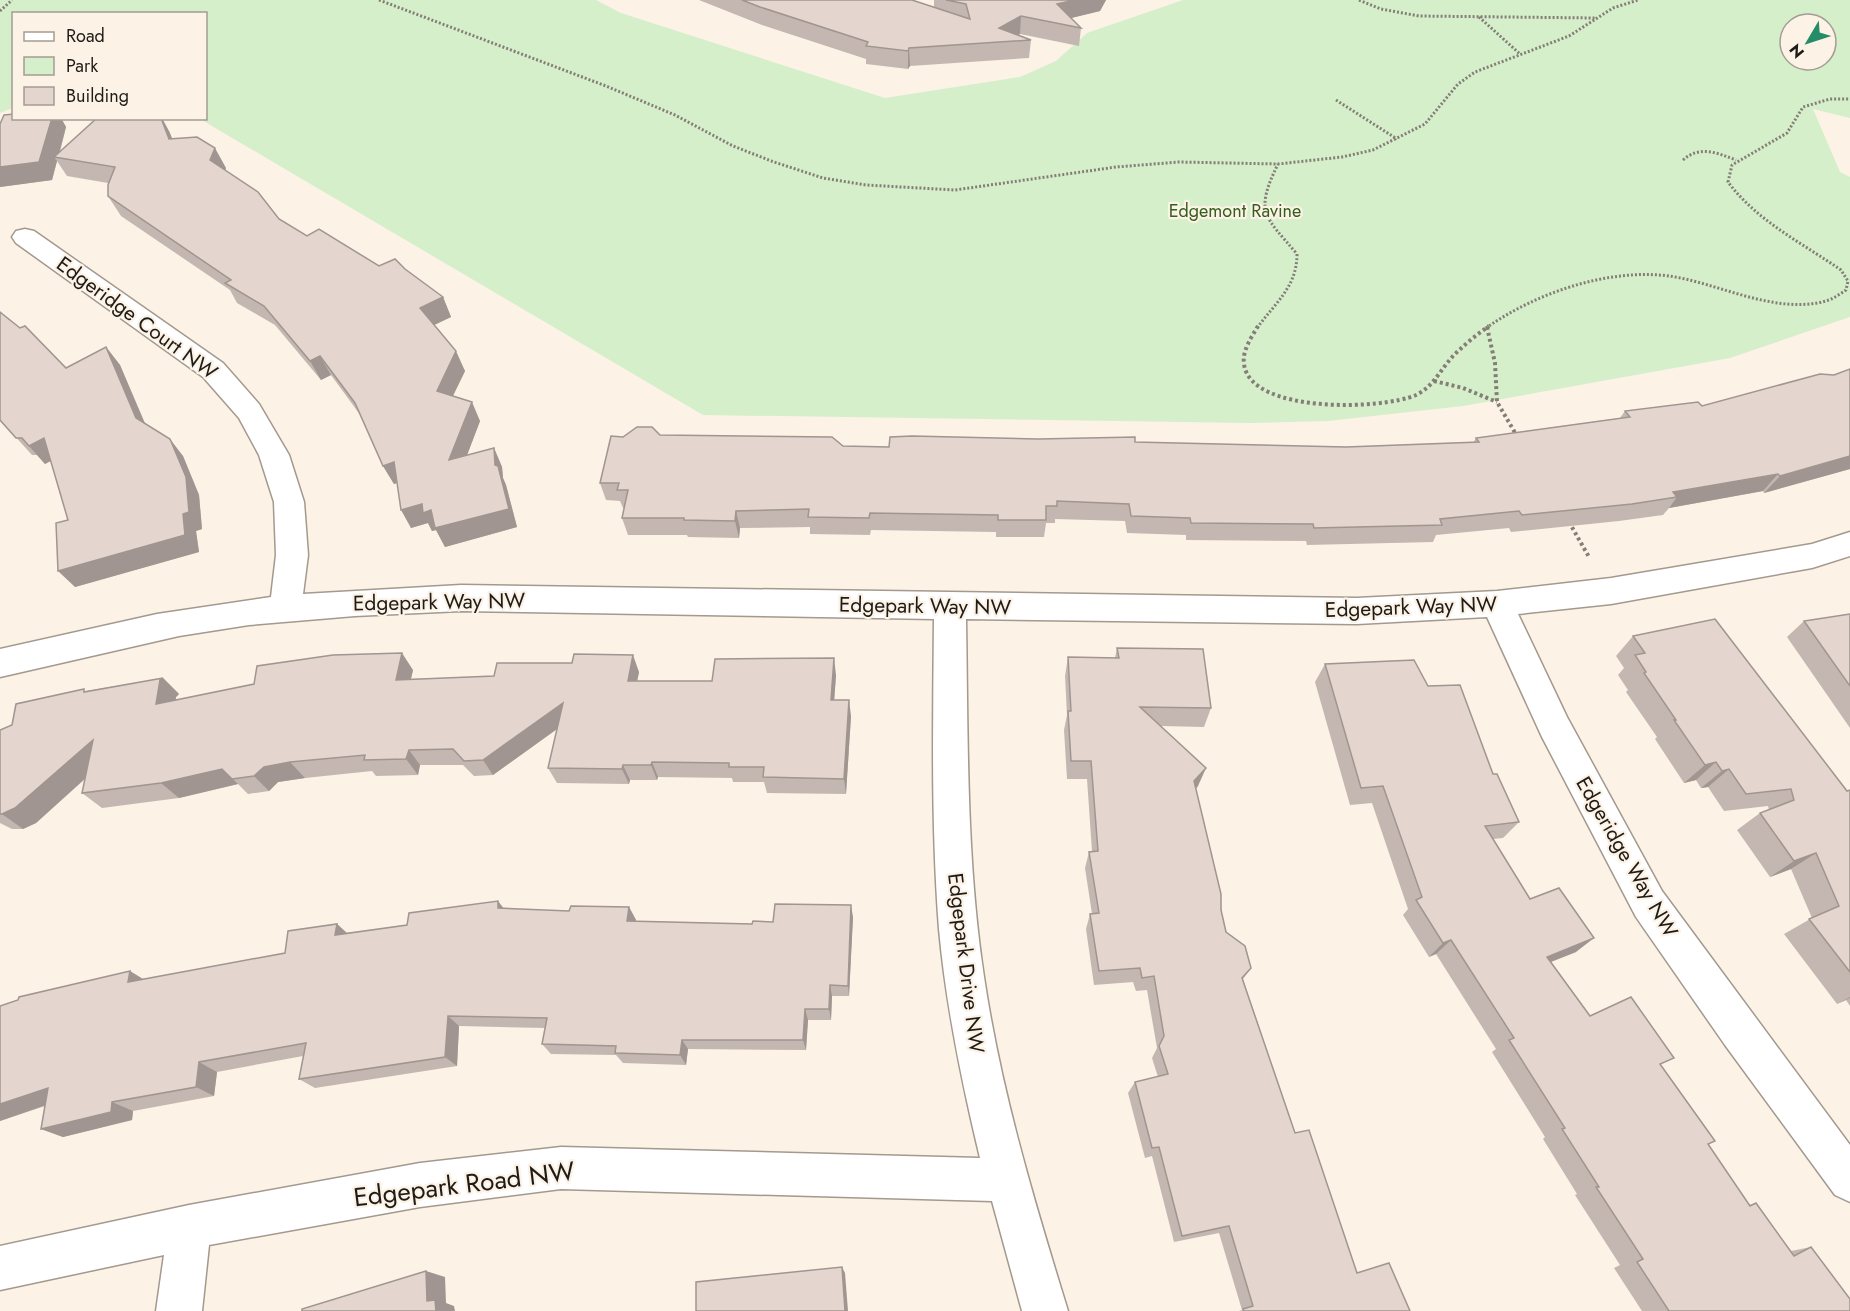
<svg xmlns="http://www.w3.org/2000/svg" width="1850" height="1311" font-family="Jost,sans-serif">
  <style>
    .green { fill: #d5efcb; fill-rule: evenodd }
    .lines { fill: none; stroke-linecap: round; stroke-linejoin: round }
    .street-casing { stroke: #a3998e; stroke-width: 3 }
    .path-far1 { stroke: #857e76; stroke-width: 3; stroke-dasharray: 2 2; stroke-linecap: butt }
    .path { stroke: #857e76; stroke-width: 4; stroke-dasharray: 3 3; stroke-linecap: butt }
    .street { fill: #fff; fill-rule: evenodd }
    .wall { fill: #c4b7b1 }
    .shaded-wall { fill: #a09590 }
    .building { fill: #e4d5ce; stroke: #a09590; stroke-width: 1.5 }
    .labels { text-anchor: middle; stroke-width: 4.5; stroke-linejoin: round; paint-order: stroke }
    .far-park-label { font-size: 18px; fill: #33601e; stroke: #fcf2e6 }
    .street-label { font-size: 21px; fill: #1f1b17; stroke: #fcf2e6 }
    .near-street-label { font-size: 26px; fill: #1f1b17; stroke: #fcf2e6 }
  </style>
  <rect width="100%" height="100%" fill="#fcf2e6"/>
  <path class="green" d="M0 0H596L621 13 885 98 1020 77 1056 61 1087 33 1183 0H1850V118L1813 109 1840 172 1850 177V317L1730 358 1463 406 1328 421 1250 423 703 415 200 119 206 118V14H14L13 108 0 113ZM1790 24H1826V60H1790Z"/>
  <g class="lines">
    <g class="street-casing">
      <path id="street" d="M25 229 34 231 223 363 259 404 289 455 304 502 308 555 303 594 461 585 1357 598 1497 591 1611 578 1812 544 1850 532V556L1812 568 1611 604 1518 614 1567 717 1662 891 1850 1145V1202L1835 1195 1725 1045 1636 917 1542 737 1487 617 1357 624 966 619C968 739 966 859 984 977 1001 1091 1034 1201 1068 1311H1022L992 1201 561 1189 420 1207 209 1245 202 1311H156L164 1255 0 1290V1246L189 1205 420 1163 561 1147 980 1158C962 1083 946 1006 939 929 931 826 933 722 934 619L461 611 355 616 249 625 179 636 0 677V649L157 614 271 597 276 555 274 502 259 455 239 418 203 377 16 243 12 237 16 231Z"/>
    </g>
    <g class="path-far1">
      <path d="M379 0 606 86 675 115 733 146 774 162 823 178 866 185 955 190 1116 167 1179 162 1278 164 1342 157 1373 150 1425 124 1458 84 1475 72 1569 36 1613 8 1638 0"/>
      <path d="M1359 0 1381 9 1419 16 1595 18"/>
      <path d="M0 11 12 0"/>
      <path d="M1479 17 1520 54"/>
      <path d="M1336 100 1397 139"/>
      <path d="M1683 160C1700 145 1717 153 1736 160"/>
      <path d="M1257 328C1275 303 1297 287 1297 254 1265 216 1254 213 1278 164"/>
      <path d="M1486 328C1536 293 1608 268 1669 276 1719 283 1774 315 1826 301 1833 299 1840 294 1846 290L1848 281 1841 270C1802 243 1757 221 1728 182L1732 165 1787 133 1803 107 1830 99H1850"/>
    </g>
    <g class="path">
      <path d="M1258 326C1251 338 1242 351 1244 364 1250 414 1382 410 1416 395 1433 387 1441 369 1453 356 1464 345 1476 335 1489 326"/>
      <path d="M1487 327 1495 363 1497 402 1517 436"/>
      <path d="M1434 381 1463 388 1497 402"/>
      <path d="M1569 522 1589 557"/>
    </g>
    <use href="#street" class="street"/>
  </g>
  <g class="wall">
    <path d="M699 0H912L934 7V0H1106L1100 11 1071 18 1081 28 1079 46 1020 34 1017 35 1031 40 1029 58 910 66 908 69 866 64V59L762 25Z"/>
    <path d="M14 118H61L66 127 60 152 169 131 172 139 226 168 225 170 279 219 307 236 379 266 405 269 443 297 451 317 434 325 465 371 453 396 480 421 467 455 494 448 502 467 503 478 506 485 517 527 445 547 436 530 432 531 428 523 411 528 397 483 394 484 383 466 361 416 331 375 321 380 275 325 237 303 230 290 121 216 108 196V183L67 176 57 161 52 180 0 187V124Z"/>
    <path d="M106 347 120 365 144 423 183 456 199 495 202 529 196 531 199 552 75 587 68 520 51 461 45 464 37 455H32L3 423 66 368Z"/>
    <path d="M1850 369V469L1764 493 1763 491 1669 508 1663 515 1619 521 1511 532 1509 528 1436 535 1433 542 1307 545 1306 541 1186 540V535L1127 533 1125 521 1055 519V523H1046L1044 537H996V532L871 530 870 535 810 534V527L740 528 739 538 688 537 687 535H628L622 518 624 508H623L620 501 606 500 600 483 623 437 660 435 843 446 889 447 1135 442 1346 447 1473 443 1476 438 1620 418 1625 411 1702 406 1834 375Z"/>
    <path d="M1850 614V728L1787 637 1804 621Z"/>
    <path d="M1633 636 1847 791 1850 790V1006L1846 1000 1837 1004 1784 934 1812 918 1791 869 1770 877 1737 830 1760 813 1769 810 1768 806 1724 811 1708 787 1701 788 1696 780 1684 783 1655 739 1657 737 1626 692 1628 690 1618 675 1624 668 1616 656Z"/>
    <path d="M1117 648 1211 708 1204 727 1161 726 1198 786 1196 789 1226 932 1251 968 1243 979 1295 1133 1357 1273 1410 1311H1239L1242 1310 1219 1233 1174 1242 1152 1156 1145 1158 1128 1093 1135 1082 1158 1077 1152 1058 1157 1048 1147 990 1136 991 1133 982 1094 985 1086 929 1090 914H1092L1085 868 1089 852 1092 851 1087 779H1067L1064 730 1067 715 1065 676 1068 657 1115 658Z"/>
    <path d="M1325 664 1428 686 1493 774 1519 822 1503 838 1493 839 1530 899 1576 952 1551 962 1590 1016 1661 1065 1708 1144 1749 1205 1756 1203 1791 1251 1811 1247 1850 1311H1642L1614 1268 1620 1265 1575 1195 1577 1194 1543 1139 1545 1137 1492 1052 1496 1049 1436 954 1429 957 1403 915 1408 909 1372 803 1350 805 1315 682Z"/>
    <path d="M413 670 411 679 639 672 637 681H712L836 675 834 700 851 716 846 794 767 793 764 782H733L732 778 658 777 657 780H630L629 784 557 783 548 768 557 729 493 775 474 776 463 765H420L418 775 376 776 372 771 305 778 278 782 269 791 248 794 238 784 179 798 102 808 82 793 85 779 36 823 23 829H12L0 823V730L86 691 163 678 179 694 176 697V700Z"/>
    <path d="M629 907 636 920V921L752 924 773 922 853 917 849 996H832L831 1020H808L806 1050 688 1049 686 1065 623 1063 616 1055 551 1054 542 1044 545 1028 459 1026 457 1066 315 1088 299 1079 303 1056 217 1072 214 1096 133 1111 132 1120 63 1137 41 1129 45 1106 0 1121V1006L285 953 337 924 347 933 407 925 504 909 569 911Z"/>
  </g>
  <g class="shaded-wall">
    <path d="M1075 0H1106L1100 11 1055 22 1057 4Z"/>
    <path d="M1021 16 1020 34 1006 42 999 28Z"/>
    <path d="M909 48 910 66 908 69V51Z"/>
    <path d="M52 118H61L66 127 58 157H54L57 161 52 180 0 187V167Z"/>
    <path d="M161 118H162L169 131 181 159 169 139Z"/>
    <path d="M215 148 226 168 221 180 210 160Z"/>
    <path d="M443 297 451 317 428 328 420 308Z"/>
    <path d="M106 347 120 365 150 435 136 418Z"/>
    <path d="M456 351 465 371 446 410 437 391Z"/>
    <path d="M320 356 331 375 321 380 310 361Z"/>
    <path d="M472 402 480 421 458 479 449 460Z"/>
    <path d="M44 438 59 456 45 464 29 446Z"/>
    <path d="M170 439 183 456 199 495 202 529 196 531 199 552 75 587 58 571Z"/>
    <path d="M494 448 502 467 503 478 506 485 517 527 445 547 436 530 432 531 428 523 411 528 401 510 422 504 495 465Z"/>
    <path d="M1850 456V469L1764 493 1780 476Z"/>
    <path d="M394 462 404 480 394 484 383 466Z"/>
    <path d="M1778 474 1763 491 1669 508 1677 497 1673 492Z"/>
    <path d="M736 511 740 528 739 538 735 521Z"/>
    <path d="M402 653 413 670 407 696 396 680Z"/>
    <path d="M633 655 639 672 634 697 628 681Z"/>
    <path d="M834 658 836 675 833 717 831 700Z"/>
    <path d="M163 678 179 694 176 697 172 720 156 704 160 680Z"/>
    <path d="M849 700 851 716 846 794 844 779Z"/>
    <path d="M563 703 571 719 493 775 483 760Z"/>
    <path d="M93 740 111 755 36 823 23 829 2 814Z"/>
    <path d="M409 750 420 765 418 775 406 759Z"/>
    <path d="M290 762 305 778 278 782 269 791 254 776 264 767Z"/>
    <path d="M652 762 658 777 657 780 651 765Z"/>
    <path d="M1716 762 1696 780 1684 783 1705 765Z"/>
    <path d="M623 765 630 780 629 784 622 769Z"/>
    <path d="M1206 768 1198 786 1187 798 1194 781Z"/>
    <path d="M222 769 238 784 179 798 161 783Z"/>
    <path d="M1729 769 1708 787 1701 788 1722 771Z"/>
    <path d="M1816 853 1791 869 1770 877 1794 861Z"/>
    <path d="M498 901 508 914 498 908Z"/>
    <path d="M851 905 853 917 849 996 848 986Z"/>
    <path d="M629 907 636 920 634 933 627 921Z"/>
    <path d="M337 924 350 936 335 935Z"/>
    <path d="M1594 938 1576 952 1530 970 1547 957Z"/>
    <path d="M1451 940 1436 954 1429 957 1443 943Z"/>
    <path d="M130 971 148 982H128Z"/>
    <path d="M830 985 832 996 831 1020 829 1009Z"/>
    <path d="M1850 997V998L1837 1004Z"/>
    <path d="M805 1009 808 1020 806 1050 803 1040Z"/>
    <path d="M448 1016 459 1026 457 1066 445 1057Z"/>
    <path d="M682 1040 688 1049 686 1065 680 1055Z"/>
    <path d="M199 1062 217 1072 214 1096 196 1087Z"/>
    <path d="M48 1088 69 1097 0 1121V1104Z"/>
    <path d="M112 1102 133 1111 132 1120 63 1137 41 1129Z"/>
    <path d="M842 1267 845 1273 848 1311H845Z"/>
    <path d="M426 1271 445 1277 446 1303 454 1306 455 1311H436L427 1301Z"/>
  </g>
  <g class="building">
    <path d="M742 0H912L970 19 966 4 946 0H1075L1057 4 1081 28 1021 16 999 28 1031 40 909 48 908 51 866 46 868 42 760 7Z"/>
    <path d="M14 114V118H52L39 162 0 167V124L4 115Z"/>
    <path d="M97 118H161L169 139 197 137 215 148 210 160 258 192 279 219 307 236 319 229 379 266 395 259 405 269 443 297 420 308 456 351 437 391 472 402 449 460 494 448 495 465 498 466 509 509 435 528 431 510 423 513 422 504 401 510 394 462 383 466 355 403 320 356 310 361 264 306 225 283 231 280 108 196V185L115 167 54 157Z"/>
    <path d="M0 312 20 328 25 326 66 368 106 347 136 418 170 439 186 477 189 512 183 514 185 535 58 571 56 523 68 520 44 438 29 446 22 438H16L0 420Z"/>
    <path d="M1850 369V456L1780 476 1778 474 1673 492 1677 497 1632 504 1522 515 1519 511 1440 519 1442 525 1314 528 1313 524 1191 523 1190 518 1131 516 1129 504 1057 501V506H1046V520H998V515L870 513 869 518 808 517 809 509 736 511 735 521 684 520V518H622L628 490H617L619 483H600L611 436 623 437 637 427H652L660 435 832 437 843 446 889 447 890 437 912 436 1038 439 1135 437V442L1346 447 1479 442 1476 438 1630 417 1625 411 1698 402 1702 406 1820 374 1834 375Z"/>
    <path d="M1850 614V686L1804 621Z"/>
    <path d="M1715 619 1847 791 1850 790V972L1809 919 1839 906 1816 853 1794 861 1760 813 1794 800 1791 789 1746 794 1729 769 1722 771 1716 762 1705 765 1674 720H1676L1644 673 1646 672 1635 655 1645 653 1633 636Z"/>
    <path d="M1117 648 1203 649 1211 708 1140 707 1206 768 1194 781 1221 894V910L1226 932 1245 946 1251 968 1242 978 1295 1133 1309 1130 1357 1273 1389 1263 1410 1311H1244L1243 1309 1253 1306 1229 1226 1182 1236 1159 1147 1152 1148 1135 1082 1168 1074 1159 1046 1164 1036 1154 976 1142 978 1140 968 1099 971 1090 914 1099 913 1089 852 1098 851 1091 761H1071L1068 711H1071L1068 657 1119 658Z"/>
    <path d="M402 653 396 680 494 676 497 663H572L574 654 633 655 628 681H712L715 659 834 658 831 700H849L844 779 763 777 764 767H729V763L652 762 651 765H623L622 769 548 768 563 703 483 760 464 761 453 749 409 750 406 759 364 760 365 755 290 762 264 767 254 776 232 779 222 769 161 783 82 793 93 740 15 808 2 814H0V730L12 725 16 704 84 689V692L163 678 160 680 156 704 254 684 257 666 333 655Z"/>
    <path d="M1414 660 1428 686 1460 685 1493 774H1497L1519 822 1485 826 1530 899 1559 888 1594 938 1547 957 1590 1016 1631 997 1674 1058 1660 1064 1715 1141 1708 1144 1750 1206 1756 1203 1794 1256 1811 1247 1850 1299V1311H1669L1637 1262 1643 1259 1596 1187H1599L1562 1129 1565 1128 1509 1040 1514 1038 1451 940 1443 943 1416 900 1422 897 1383 786 1361 788 1325 664Z"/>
    <path d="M498 901V908L569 911 571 906 629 907 627 921 752 924 753 921 773 922 775 904 851 905 848 986 830 985 829 1009H805L803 1040H682L680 1055 615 1053 616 1046 542 1044 547 1018 448 1016 445 1057 299 1079 306 1043 199 1062 196 1087 112 1102 111 1112 41 1129 48 1088 0 1104V1006L18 1000 19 997 130 971 128 982 285 953 288 931 337 924 335 935 407 925 409 913Z"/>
    <path d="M842 1267 845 1311H696V1282Z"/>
    <path d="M426 1271 427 1301 435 1300 436 1311H302V1309Z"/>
  </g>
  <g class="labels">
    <g class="far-park-label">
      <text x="1235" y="217">Edgemont Ravine</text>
    </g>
    <g class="street-label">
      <text transform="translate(137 318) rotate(36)" y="7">Edgeridge Court NW</text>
      <text transform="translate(439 602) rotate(-1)" y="7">Edgepark Way NW</text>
      <text transform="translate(925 606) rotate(1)" y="7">Edgepark Way NW</text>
      <text transform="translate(1411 607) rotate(-2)" y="7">Edgepark Way NW</text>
      <text transform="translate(1627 857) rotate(60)" y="7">Edgeridge Way NW</text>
      <text transform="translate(966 963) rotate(83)" y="7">Edgepark Drive NW</text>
    </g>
    <g class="near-street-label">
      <text transform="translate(464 1184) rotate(-7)" y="9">Edgepark Road NW</text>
    </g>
  </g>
  <rect x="12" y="12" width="195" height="108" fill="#fcf2e6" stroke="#a49c93" stroke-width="1.5"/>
  <rect x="24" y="32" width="30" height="9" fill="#ffffff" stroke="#a49c93" stroke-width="1.5"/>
  <text x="66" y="42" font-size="18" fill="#1f1b17">Road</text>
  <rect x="24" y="57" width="30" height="18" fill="#d5efcb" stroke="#a49c93" stroke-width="1.5"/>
  <text x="66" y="72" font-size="18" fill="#1f1b17">Park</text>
  <rect x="24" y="87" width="30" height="18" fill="#e4d5ce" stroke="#a49c93" stroke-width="1.5"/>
  <text x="66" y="102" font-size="18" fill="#1f1b17">Building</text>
  <g transform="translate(1808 42) rotate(231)"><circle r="28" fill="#fcf2e6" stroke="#a49c93" stroke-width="1.5"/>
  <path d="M0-4.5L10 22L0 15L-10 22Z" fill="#258c68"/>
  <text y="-9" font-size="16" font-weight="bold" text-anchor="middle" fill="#1f1b17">N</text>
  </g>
</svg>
